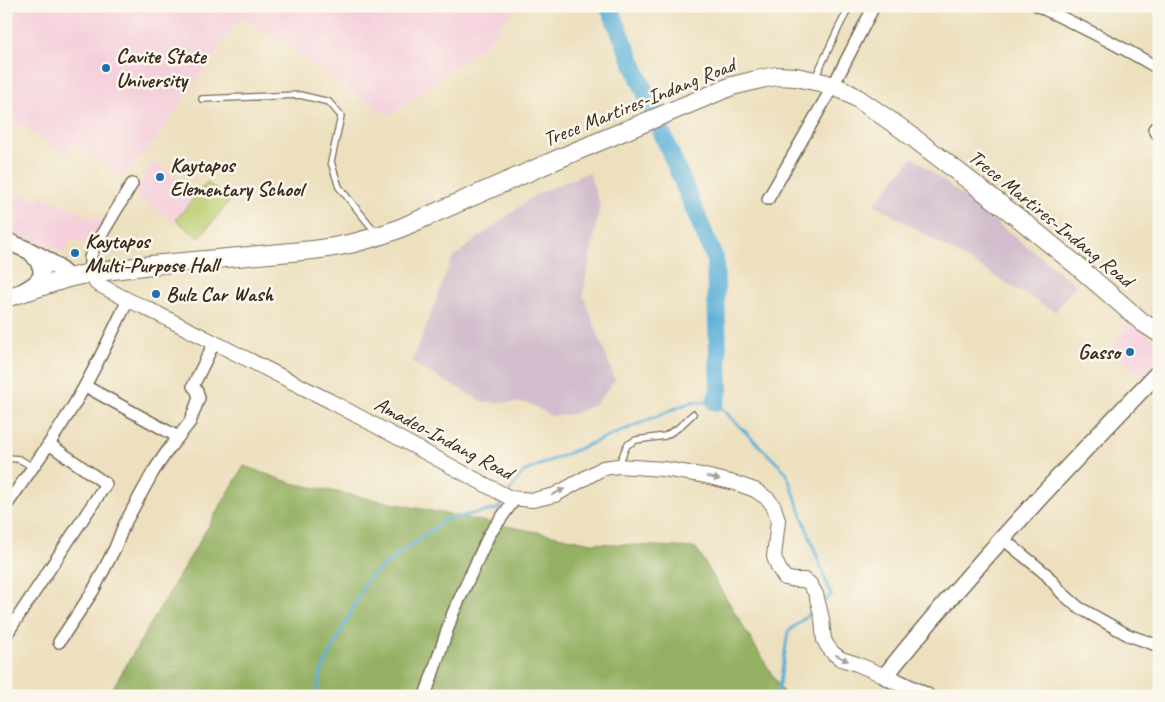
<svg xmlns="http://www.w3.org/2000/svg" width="1165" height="702" font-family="Caveat,sans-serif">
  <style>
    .built { fill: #f5cfdb }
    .industrial { fill: #d1bdcc }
    .green { fill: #bbce71; stroke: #7b7c48 }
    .forest { fill: #94b163; stroke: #686e40 }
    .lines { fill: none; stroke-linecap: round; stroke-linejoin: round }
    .stream { stroke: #5cb1d8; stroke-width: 3 }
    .river { stroke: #5cb1d8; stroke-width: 18 }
    .service-casing { stroke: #796a56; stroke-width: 8 }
    .minor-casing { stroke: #796a56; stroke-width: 14 }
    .tertiary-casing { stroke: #796a56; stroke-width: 16 }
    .secondary-casing { stroke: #796a56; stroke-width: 19 }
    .primary-casing { stroke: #796a56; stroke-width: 20 }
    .service { stroke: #fff; stroke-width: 5.5 }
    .minor { stroke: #fff; stroke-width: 11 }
    .tertiary { stroke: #fff; stroke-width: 14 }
    .secondary { stroke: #fff; stroke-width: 16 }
    .primary { stroke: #fff; stroke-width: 18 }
    .oneway { fill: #a79f9a }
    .poi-dot { fill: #1f6fb2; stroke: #fbf7ec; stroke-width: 2 }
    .labels { text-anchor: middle; stroke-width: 5; stroke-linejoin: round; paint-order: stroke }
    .poi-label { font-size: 21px; font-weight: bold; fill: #3b2a1e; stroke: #fbf7ec; text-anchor: start }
    .street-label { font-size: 21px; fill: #3b2a1e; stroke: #fbf7ec }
  </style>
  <rect width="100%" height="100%" fill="#fbf7ec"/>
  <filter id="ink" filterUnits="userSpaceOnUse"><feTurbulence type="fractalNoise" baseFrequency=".02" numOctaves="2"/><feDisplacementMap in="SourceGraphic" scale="10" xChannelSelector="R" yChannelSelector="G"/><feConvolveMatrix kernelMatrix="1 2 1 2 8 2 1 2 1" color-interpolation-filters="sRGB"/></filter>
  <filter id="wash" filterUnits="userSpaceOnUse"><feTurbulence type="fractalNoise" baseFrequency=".0096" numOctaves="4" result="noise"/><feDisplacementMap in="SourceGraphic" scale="20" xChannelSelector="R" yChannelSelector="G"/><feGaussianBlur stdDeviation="1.12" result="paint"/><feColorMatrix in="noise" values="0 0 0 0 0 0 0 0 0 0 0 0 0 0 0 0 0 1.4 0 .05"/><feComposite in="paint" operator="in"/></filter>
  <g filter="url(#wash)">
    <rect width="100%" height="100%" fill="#ede0bf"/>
    <g class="built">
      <path d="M6 6H515L486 44 389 116 242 16 151 146 124 176 72 143 67 155 6 116Z"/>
      <path d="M152 161 197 193 175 222 135 195Z"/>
      <path d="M22 193 38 202 41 195 105 222 90 246 70 238 65 253 12 232 21 215 12 210Z"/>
      <path d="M1131 321 1152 339 1159 342V360L1155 365 1143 377 1109 348Z"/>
    </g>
    <g class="industrial">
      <path d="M913 157 1076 285 1055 312 874 204Z"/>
      <path d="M589 172 600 206 583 294 615 380 596 404 574 414 551 416 528 403 483 402 412 363 452 258 535 195Z"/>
    </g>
    <path class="green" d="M207 182 230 200 199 238 176 220Z"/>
    <path class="forest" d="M244 466 291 483 592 543 696 548 785 696H108Z"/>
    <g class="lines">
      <g class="stream">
        <path d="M508 494 523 472 691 402H715L786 472 831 595 823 602"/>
        <path d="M315 696 322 670 368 578 446 519 498 509 504 499"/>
        <path d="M778 696 788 632 815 609"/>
      </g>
      <path class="river" d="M608 6 613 16 715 259 719 390 715 402"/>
    </g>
  </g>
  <g filter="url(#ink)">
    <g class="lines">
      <g class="service-casing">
        <g id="service">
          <path d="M815 78 839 27 850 6"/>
          <path d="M202 99 300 95 329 102 341 116 331 162 339 187 378 235"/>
          <path d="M6 458 19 459 33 467"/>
          <path d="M618 466 627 445 636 440 665 436 678 428 693 414"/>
        </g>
      </g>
      <g class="minor-casing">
        <g id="minor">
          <path d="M1038 6C1079 26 1120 45 1159 69"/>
          <path d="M1154 129 1159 136"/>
          <path d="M768 199 833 86 874 6"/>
          <path d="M90 273V258L94 247 132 184"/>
          <path d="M85 386 178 437"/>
          <path d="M6 506C29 472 54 439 75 403 95 370 111 335 128 300"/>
          <path d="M1003 539 1046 574 1062 593 1078 607 1128 635 1159 646"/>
          <path d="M6 635 106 484 49 444"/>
          <path d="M59 642 93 591 115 548 124 525 153 472 168 450 190 422 199 398 197 391 193 386 214 343"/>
          <path d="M425 696 453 613 489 535 514 500"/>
        </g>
      </g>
      <g class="tertiary-casing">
        <path id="tertiary" d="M90 273 96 283 128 300 146 308 330 401 510 498 533 500 555 495 603 468 618 466 664 469 701 475 735 483 755 490 768 499 774 507 778 520 774 557 779 569 785 578 795 580H805L810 584 816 594 822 619 824 640 828 647 833 653 841 659 857 664 885 676"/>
      </g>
      <g class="secondary-casing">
        <g id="secondary">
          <path d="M6 241C30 251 51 258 68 278"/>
          <path d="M24 291C46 279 47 270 30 251"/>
          <path d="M926 696 885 676C970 570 1064 470 1159 372"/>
        </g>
      </g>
      <g class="primary-casing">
        <path id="primary" d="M6 298 68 278 90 273 151 265 313 250C342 247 369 240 396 230L574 152 732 86 765 78 777 76 796 77 824 83 843 90 857 98 902 129 1021 220 1075 264 1142 322 1159 333"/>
      </g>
      <use href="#service" class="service"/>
      <use href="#minor" class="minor"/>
      <use href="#tertiary" class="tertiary"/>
      <use href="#secondary" class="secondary"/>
      <use href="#primary" class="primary"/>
    </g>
    <defs><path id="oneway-solid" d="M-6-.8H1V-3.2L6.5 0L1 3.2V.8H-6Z" transform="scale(1.25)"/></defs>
    <g class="oneway">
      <use href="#oneway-solid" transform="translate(713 478) rotate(13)"/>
      <use href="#oneway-solid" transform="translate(558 492) rotate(-25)"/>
      <use href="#oneway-solid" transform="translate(842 658) rotate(26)"/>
    </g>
  </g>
  <g class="poi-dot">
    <circle cx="106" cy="68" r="5"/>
    <circle cx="160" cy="177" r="5"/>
    <circle cx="75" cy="253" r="5"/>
    <circle cx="156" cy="294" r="5"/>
    <circle cx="1130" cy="352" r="5"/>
  </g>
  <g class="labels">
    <g class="poi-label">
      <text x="116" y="63">Cavite State<tspan x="116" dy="24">University</tspan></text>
      <text x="170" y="172">Kaytapos<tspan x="170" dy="24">Elementary School</tspan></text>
      <text x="85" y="248">Kaytapos<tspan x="85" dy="24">Multi-Purpose Hall</tspan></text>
      <text x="166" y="301">Bulz Car Wash</text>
      <text x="1120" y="359" text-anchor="end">Gasso</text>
    </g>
    <g class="street-label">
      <text transform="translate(639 102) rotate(-22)" y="7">Trece Martires-Indang Road</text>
      <text transform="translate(1051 218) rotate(39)" y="7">Trece Martires-Indang Road</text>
      <text transform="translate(444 438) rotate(28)" y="7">Amadeo-Indang Road</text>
    </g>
  </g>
  <rect width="1165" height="702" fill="none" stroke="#fbf7ec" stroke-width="25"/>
</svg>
